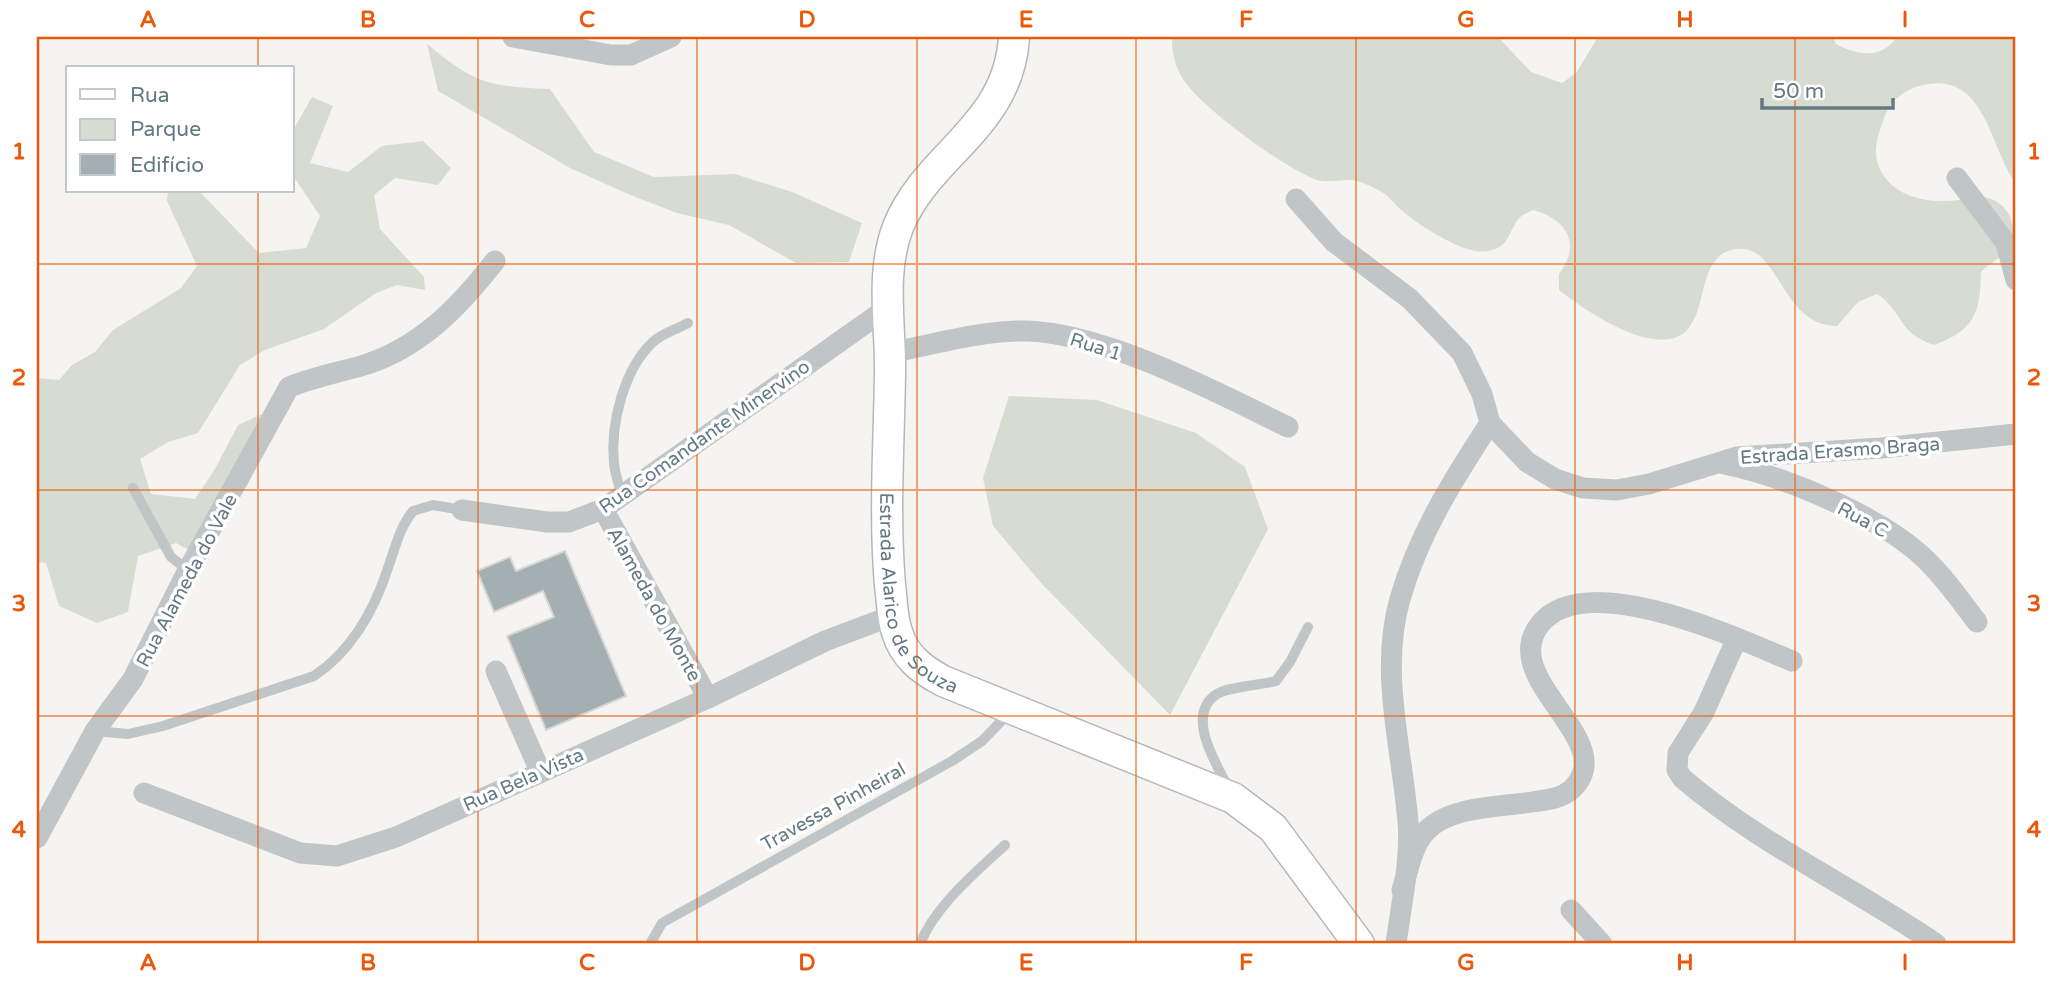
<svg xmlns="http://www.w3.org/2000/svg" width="2053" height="981" font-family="'Varela Round',sans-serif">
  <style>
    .green { fill: #d7dcd2 }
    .building { fill: #a4afb3; stroke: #d6d6d4; stroke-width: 2 }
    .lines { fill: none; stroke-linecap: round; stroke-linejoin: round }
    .secondary-casing { stroke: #b2b9bc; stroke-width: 33 }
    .service { stroke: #c0c5c7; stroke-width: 10 }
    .minor { stroke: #c0c5c7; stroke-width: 21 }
    .secondary { stroke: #fff; stroke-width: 30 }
    .grid { fill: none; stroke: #e8590c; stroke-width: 2; stroke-opacity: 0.55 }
    .labels { text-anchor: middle; stroke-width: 7; stroke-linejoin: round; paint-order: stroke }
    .street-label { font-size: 19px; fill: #637983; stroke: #fff }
    .neatline { fill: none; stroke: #e8590c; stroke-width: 2.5 }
    .grid-label { font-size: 23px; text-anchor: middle; font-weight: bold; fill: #e8590c }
  </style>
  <rect width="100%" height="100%" fill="#f5f4f1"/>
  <g class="green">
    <path d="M1172 37H1498L1531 72 1562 83 1576 73 1598 37H1833L1836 44C1857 55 1881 60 1897 37H2016V183C1990 150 1986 70 1923 85 1908 88 1892 99 1886 113 1879 131 1871 152 1880 169 1893 198 1931 204 1959 200 1970 198 1980 195 1991 199 2012 207 2021 234 2006 252 1999 259 1988 264 1981 272 1980 313 1975 330 1934 345 1896 332 1905 313 1877 294L1858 302 1837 326C1784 327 1779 250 1743 249 1733 248 1721 252 1715 261 1700 280 1704 311 1687 330 1658 361 1584 310 1559 290V274C1582 244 1567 219 1533 210 1529 212 1522 215 1519 218 1508 232 1510 247 1488 251 1464 256 1415 223 1398 207 1392 201 1387 194 1378 190 1370 186 1358 179 1349 180 1338 180 1327 183 1317 180 1285 169 1204 109 1185 82 1175 68 1172 54 1172 37Z"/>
    <path d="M427 44C475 84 488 86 550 89L594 152 654 177 735 174 792 192 862 223 849 262 796 263 729 225 677 213 628 194 570 168 438 91Z"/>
    <path d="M312 97 333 106 310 163 348 172 382 146 423 141 451 168 438 185 395 178 374 195 380 229 424 277 425 290 397 285 376 293 324 329 265 350 240 365 198 433 168 442 140 459 151 494 195 499 215 469 238 425 262 414 245 447 249 482 231 508 217 540 200 556 176 543 138 556 128 612 97 623 59 606 46 563 37 562V378L59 380 72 365 95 352 113 330 181 288 197 266 167 201 168 191H199L259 253 306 248 320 216 292 174V132Z"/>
    <path d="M1009 396 1097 400 1196 433 1245 467 1268 529 1170 715 1042 584 993 526 983 478Z"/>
  </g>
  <path class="building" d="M565 551 626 696 546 730 507 636 554 617 543 591 494 612 477 571 510 557 516 571Z"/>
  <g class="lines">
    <g class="secondary-casing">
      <g id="secondary">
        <path id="s1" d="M1014 37C1009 127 927 154 898 227 880 273 891 326 890 374 889 444 884 515 890 585 892 600 892 618 897 632 904 656 922 670 943 681L1233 798 1273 828 1359 944"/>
      </g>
    </g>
    <g class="service">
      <path d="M133 488 171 557 188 570"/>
      <path d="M622 496C619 485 615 474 614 464 610 424 624 368 654 341 663 333 677 329 688 323"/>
      <path d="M95 731 128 734 163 726 314 676C353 650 375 609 389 565 396 545 400 527 413 511L433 505 462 510"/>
      <path d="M1229 789C1217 765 1184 715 1217 694 1227 687 1262 685 1276 681L1290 662 1308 627"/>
      <path d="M650 944 662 923 952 761 982 741 1011 711"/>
      <path d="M920 944C935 906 975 873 1005 845"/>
    </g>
    <g class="minor">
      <path d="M513 37 611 55H631L671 37"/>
      <path d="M1957 178 2006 243 2016 280"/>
      <path d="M1296 199 1334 242 1410 299 1462 353 1482 394 1490 423 1527 462 1555 479 1583 488 1617 490 1649 484 1737 457 1881 448 2016 434"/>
      <path d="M890 353C935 344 982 330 1028 331 1107 334 1216 392 1288 427"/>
      <path d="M1724 464C1784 476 1877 515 1922 556 1943 575 1960 600 1977 622"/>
      <path d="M603 509 708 698"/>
      <path d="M462 510 547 522H569L603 509 890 306"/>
      <path d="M1737 638 1704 712 1678 753 1677 770 1682 778C1759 844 1853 887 1936 944"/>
      <path d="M496 671 540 771"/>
      <path d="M144 793 300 853 337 856 396 837 708 698 825 641 894 615"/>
      <path d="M37 838 95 731 133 679 188 570 289 387C314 377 336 373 361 366 419 349 459 307 495 261"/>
      <path d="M1402 890C1408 871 1412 846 1426 831 1450 806 1500 807 1532 802 1546 800 1561 799 1572 789 1623 740 1494 679 1541 623 1588 568 1739 639 1792 661"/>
      <path d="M1571 910 1602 944"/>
      <path d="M1396 944C1401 905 1411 861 1408 822 1402 748 1379 672 1400 599 1419 533 1453 480 1490 423"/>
    </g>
    <use href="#secondary" class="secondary"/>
  </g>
  <path class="grid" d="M258 37V68M478 37V944M697 37V944M917 37V944M1136 37V944M1356 37V944M1575 37V944M1795 37V944M258 191V944M37 264H2016M37 490H2016M37 716H2016"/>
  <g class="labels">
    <g class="street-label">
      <text transform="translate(1096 346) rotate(18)" y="7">Rua 1</text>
      <text transform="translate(704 436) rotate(-35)" y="7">Rua Comandante Minervino</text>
      <text transform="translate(1840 450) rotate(-4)" y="7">Estrada Erasmo Braga</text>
      <text transform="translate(1863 519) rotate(28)" y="7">Rua C</text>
      <text transform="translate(186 580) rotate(-62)" y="7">Rua Alameda do Vale</text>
      <text dy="7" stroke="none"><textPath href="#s1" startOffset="606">Estrada Alarico de Souza</textPath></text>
      <text transform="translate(655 604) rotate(61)" y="7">Alameda do Monte</text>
      <text transform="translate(523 779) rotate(-24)" y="7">Rua Bela Vista</text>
      <text transform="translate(833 806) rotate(-29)" y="7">Travessa Pinheiral</text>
    </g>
  </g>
  <rect width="2053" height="981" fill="none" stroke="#ffffff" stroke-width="77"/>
  <rect x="66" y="66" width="228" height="126" fill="#ffffff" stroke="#c1c9cd" stroke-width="2"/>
  <rect x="80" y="89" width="35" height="10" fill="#ffffff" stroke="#c1c9cd" stroke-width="2"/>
  <text x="130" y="102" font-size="21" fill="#637983">Rua</text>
  <rect x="80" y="119" width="35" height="21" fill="#d7dcd2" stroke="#c1c9cd" stroke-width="2"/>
  <text x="130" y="136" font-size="21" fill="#637983">Parque</text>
  <rect x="80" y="154" width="35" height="21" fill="#a4afb3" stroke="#c1c9cd" stroke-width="2"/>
  <text x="130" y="172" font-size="21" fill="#637983">Edifício</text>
  <path d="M1762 98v10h131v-10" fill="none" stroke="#637983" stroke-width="3.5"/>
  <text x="1773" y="98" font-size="21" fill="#637983" stroke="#ffffff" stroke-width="5" paint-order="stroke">50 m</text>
  <rect x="38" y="38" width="1976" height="904" class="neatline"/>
  <g class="grid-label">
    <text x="148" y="27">A</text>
    <text x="368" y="27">B</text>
    <text x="587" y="27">C</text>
    <text x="807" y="27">D</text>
    <text x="1026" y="27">E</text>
    <text x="1246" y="27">F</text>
    <text x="1466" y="27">G</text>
    <text x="1685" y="27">H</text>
    <text x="1905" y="27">I</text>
    <text x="19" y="159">1</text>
    <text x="2034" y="159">1</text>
    <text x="19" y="385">2</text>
    <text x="2034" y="385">2</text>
    <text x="19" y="611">3</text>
    <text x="2034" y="611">3</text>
    <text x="19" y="837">4</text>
    <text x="2034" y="837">4</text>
    <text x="148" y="970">A</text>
    <text x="368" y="970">B</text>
    <text x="587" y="970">C</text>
    <text x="807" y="970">D</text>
    <text x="1026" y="970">E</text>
    <text x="1246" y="970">F</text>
    <text x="1466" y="970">G</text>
    <text x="1685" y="970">H</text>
    <text x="1905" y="970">I</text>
  </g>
</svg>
